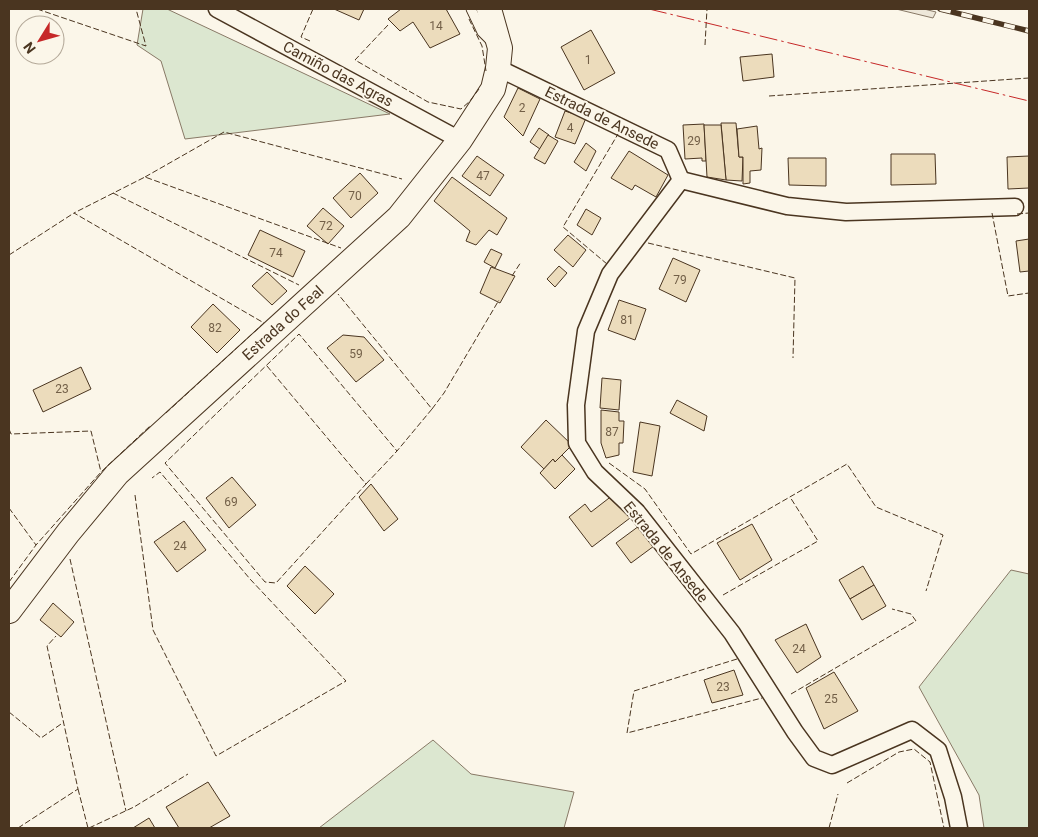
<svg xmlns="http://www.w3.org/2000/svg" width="1038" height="837" font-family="Roboto,sans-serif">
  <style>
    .green { fill: #dce7d0; stroke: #887966 }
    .parking { fill: #ede7d9; stroke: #887966 }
    .building { fill: #ecdcbc; stroke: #4a3520 }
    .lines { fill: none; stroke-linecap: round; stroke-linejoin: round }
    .lane-casing { stroke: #4a3520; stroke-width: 11 }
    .street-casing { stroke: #4a3520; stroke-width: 19 }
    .secondary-casing { stroke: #4a3520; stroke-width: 26 }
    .lane { stroke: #fbf6e9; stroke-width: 9 }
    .street { stroke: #fbf6e9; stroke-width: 16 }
    .secondary { stroke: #fbf6e9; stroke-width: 24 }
    .rail-casing { stroke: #4a3520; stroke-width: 5.5 }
    .rail { stroke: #fbf6e9; stroke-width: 4; stroke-dasharray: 11; stroke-linecap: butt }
    .fence { stroke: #4a3520; stroke-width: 1; stroke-dasharray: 6 2.5; stroke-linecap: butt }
    .power { stroke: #c62828; stroke-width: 1; stroke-dasharray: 18 4 2.5 4; stroke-linecap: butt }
    .labels { text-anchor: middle; stroke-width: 4; stroke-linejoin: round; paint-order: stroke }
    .number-label { font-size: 12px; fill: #725f47 }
    .street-label { font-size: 15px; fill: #4a3520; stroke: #fbf6e9 }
  </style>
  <rect width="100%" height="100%" fill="#fbf6e9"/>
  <g class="green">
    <path d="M143 9H167L390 114 185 139 161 61 137 45Z"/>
    <path d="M1011 570 1029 574V828H984L979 795 919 687Z"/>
    <path d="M433 740 471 774 574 792 564 828H319Z"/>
  </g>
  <path class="parking" d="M896 9H924L936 12 933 18Z"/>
  <g class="building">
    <path d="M334 9H364L359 20Z"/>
    <path d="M401 9H446L460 34 430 48 413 22 400 31 388 19Z"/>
    <path d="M591 30 615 73 584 90 561 47Z"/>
    <path d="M772 54 774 77 743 81 740 57Z"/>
    <path d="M518 88 540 99 523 136 504 117Z"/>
    <path d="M565 111 586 118 575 144 555 137Z"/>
    <path d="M721 123H736L739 157H743L742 181 726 180Z"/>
    <path d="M704 124 706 161H702V158L685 159 683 125Z"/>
    <path d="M704 125H721L726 180 707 177Z"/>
    <path d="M757 126 759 149 762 148 761 170 750 171V183L743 184V157H739L737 129Z"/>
    <path d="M539 128 549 135 540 149 530 142Z"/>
    <path d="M548 135 558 141 545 164 534 158Z"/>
    <path d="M586 143 596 151 586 171 574 162Z"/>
    <path d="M629 151 668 175 656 197 635 185 632 190 611 178Z"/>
    <path d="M891 154H935L936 184 891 185Z"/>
    <path d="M477 156 504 175 490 196 462 176Z"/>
    <path d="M1029 156V188L1008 189 1007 157Z"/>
    <path d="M788 158H826V186L789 185Z"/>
    <path d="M360 173 378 193 351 218 333 198Z"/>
    <path d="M452 177 507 218 497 235 489 230 476 245 466 241 470 231 434 201Z"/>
    <path d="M323 208 344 226 328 244 307 226Z"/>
    <path d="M586 209 601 218 592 235 577 225Z"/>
    <path d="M260 230 305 251 293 277 248 255Z"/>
    <path d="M568 235 586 250 573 267 554 250Z"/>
    <path d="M1029 239V271L1020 272 1016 241Z"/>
    <path d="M491 249 502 254 495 268 484 262Z"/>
    <path d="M673 258 700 270 686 302 659 289Z"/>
    <path d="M559 266 567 273 555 287 547 279Z"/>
    <path d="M491 267 515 276 500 303 480 293Z"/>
    <path d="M267 272 287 291 272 305 252 286Z"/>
    <path d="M619 300 646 309 635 340 608 330Z"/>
    <path d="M213 304 240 330 217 353 191 327Z"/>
    <path d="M343 335 364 337 384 360 356 382 327 348Z"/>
    <path d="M81 367 91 389 43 412 33 390Z"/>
    <path d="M602 378 621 380 619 410 600 408Z"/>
    <path d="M677 400 707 416 704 431 670 413Z"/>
    <path d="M601 410 619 412V421H624L623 443H619V455L606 458 601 443Z"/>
    <path d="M546 420 572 445 555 462 553 459 544 469 521 447Z"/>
    <path d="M640 422 660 426 652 476 633 472Z"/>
    <path d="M562 455 575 469 555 489 540 473 553 459 555 462Z"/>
    <path d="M232 477 256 505 229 528 206 498Z"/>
    <path d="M371 484 398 519 384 531 359 497Z"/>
    <path d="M613 495 630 518 592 547 569 517 585 504 591 512Z"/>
    <path d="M184 521 206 550 177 572 154 542Z"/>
    <path d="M752 524 772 560 740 580 717 543Z"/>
    <path d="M639 526 654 546 631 563 616 543Z"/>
    <path d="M305 566 334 594 315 614 287 586Z"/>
    <path d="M863 566 874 585 850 599 839 580Z"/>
    <path d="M874 585 886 606 862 620 850 599Z"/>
    <path d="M53 603 74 622 61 637 40 620Z"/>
    <path d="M806 624 821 657 797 673 775 640Z"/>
    <path d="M734 670 743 695 712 703 704 680Z"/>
    <path d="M834 672 858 711 824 729 806 688Z"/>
    <path d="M208 782 230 816 209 828H179L166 807Z"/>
    <path d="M149 818 155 828H133Z"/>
  </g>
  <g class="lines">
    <g class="lane-casing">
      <path id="lane" d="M471 9 482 32 492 42"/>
    </g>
    <g class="street-casing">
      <g id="street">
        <path d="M217 9 460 140"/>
        <path d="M498 68 668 150 681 180 610 274 586 331 576 405 577 443 595 472 637 512 732 633 795 732 814 758 832 765 912 730 938 750 953 797 959 828"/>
        <path d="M681 180 787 206 846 212 1015 207"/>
      </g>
    </g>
    <g class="secondary-casing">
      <path id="secondary" d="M9 611 68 533 117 474 399 217 460 140 493 89 498 68 500 48 489 9"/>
    </g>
    <use href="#lane" class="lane"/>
    <use href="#street" class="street"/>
    <use href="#secondary" class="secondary"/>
    <g class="rail-casing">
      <path id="rail" d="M940 9 1029 31"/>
    </g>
    <use href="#rail" class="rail"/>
    <g class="fence">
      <path d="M37 9 146 46 136 9"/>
      <path d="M469 19 482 46 486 71"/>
      <path d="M388 25 355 60 428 102 461 109 470 101 479 89"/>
      <path d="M310 41 301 37 313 9"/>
      <path d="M705 45 707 9"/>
      <path d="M769 96 1029 78"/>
      <path d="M145 177 224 132 402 179"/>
      <path d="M113 193 299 285"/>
      <path d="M992 213 1008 296 1029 293"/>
      <path d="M1017 214 1029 213"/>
      <path d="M648 243 795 278 793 358"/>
      <path d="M9 255 74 213"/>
      <path d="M607 264 563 227 618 134"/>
      <path d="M512 276 521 262"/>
      <path d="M267 366 366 484 276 583 265 582 165 463 299 334 397 451 432 409 338 294"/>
      <path d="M432 409 444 393 499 300"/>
      <path d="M166 413 264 323 74 213 145 177 341 248"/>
      <path d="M9 429 11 434 91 431 101 472"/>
      <path d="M609 463 645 489 691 554 847 464 876 507 943 535 926 591"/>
      <path d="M366 484 397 451"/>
      <path d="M135 495 153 630 216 756 346 681 250 579 160 472 152 478"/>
      <path d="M9 508 36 545 101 472 150 426"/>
      <path d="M70 559 126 811"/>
      <path d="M9 582 36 545"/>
      <path d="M723 595 818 541 790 497"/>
      <path d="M737 659 634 691 627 733 762 698"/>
      <path d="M791 694 916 621 911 614 892 609"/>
      <path d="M9 712 41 738 64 722"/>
      <path d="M847 783 899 752 914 749 930 762 944 828"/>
      <path d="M78 789 88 828"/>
      <path d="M18 828 78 789 47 646 56 636"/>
      <path d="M89 828 134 807 188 774"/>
      <path d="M829 828 838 794"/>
    </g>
    <path class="power" d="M649 9 1029 101"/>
  </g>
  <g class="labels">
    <g class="number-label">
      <text x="436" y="30">14</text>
      <text x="588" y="64">1</text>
      <text x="522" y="112">2</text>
      <text x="570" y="132">4</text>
      <text x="694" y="145">29</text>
      <text x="483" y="180">47</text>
      <text x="355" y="200">70</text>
      <text x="326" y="230">72</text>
      <text x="276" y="257">74</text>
      <text x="680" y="284">79</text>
      <text x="627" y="324">81</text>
      <text x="215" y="332">82</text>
      <text x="356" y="358">59</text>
      <text x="62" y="393">23</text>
      <text x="612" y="436">87</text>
      <text x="231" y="506">69</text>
      <text x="180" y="550">24</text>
      <text x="799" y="653">24</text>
      <text x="723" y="691">23</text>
      <text x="831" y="703">25</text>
    </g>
    <g class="street-label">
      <text transform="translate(338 74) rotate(28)" y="5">Camiño das Agras</text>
      <text transform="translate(602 118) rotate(26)" y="5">Estrada de Ansede</text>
      <text transform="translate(283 323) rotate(-42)" y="5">Estrada do Feal</text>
      <text transform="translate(666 552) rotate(51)" y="5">Estrada de Ansede</text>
    </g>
  </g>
  <rect width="1038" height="837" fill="none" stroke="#4a3520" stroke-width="20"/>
  <g transform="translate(40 40) rotate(233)"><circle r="24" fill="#fbf6e9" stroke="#b4a999"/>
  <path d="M0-4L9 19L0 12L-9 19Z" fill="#c62828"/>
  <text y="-8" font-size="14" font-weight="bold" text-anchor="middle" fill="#4a3520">N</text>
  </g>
</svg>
